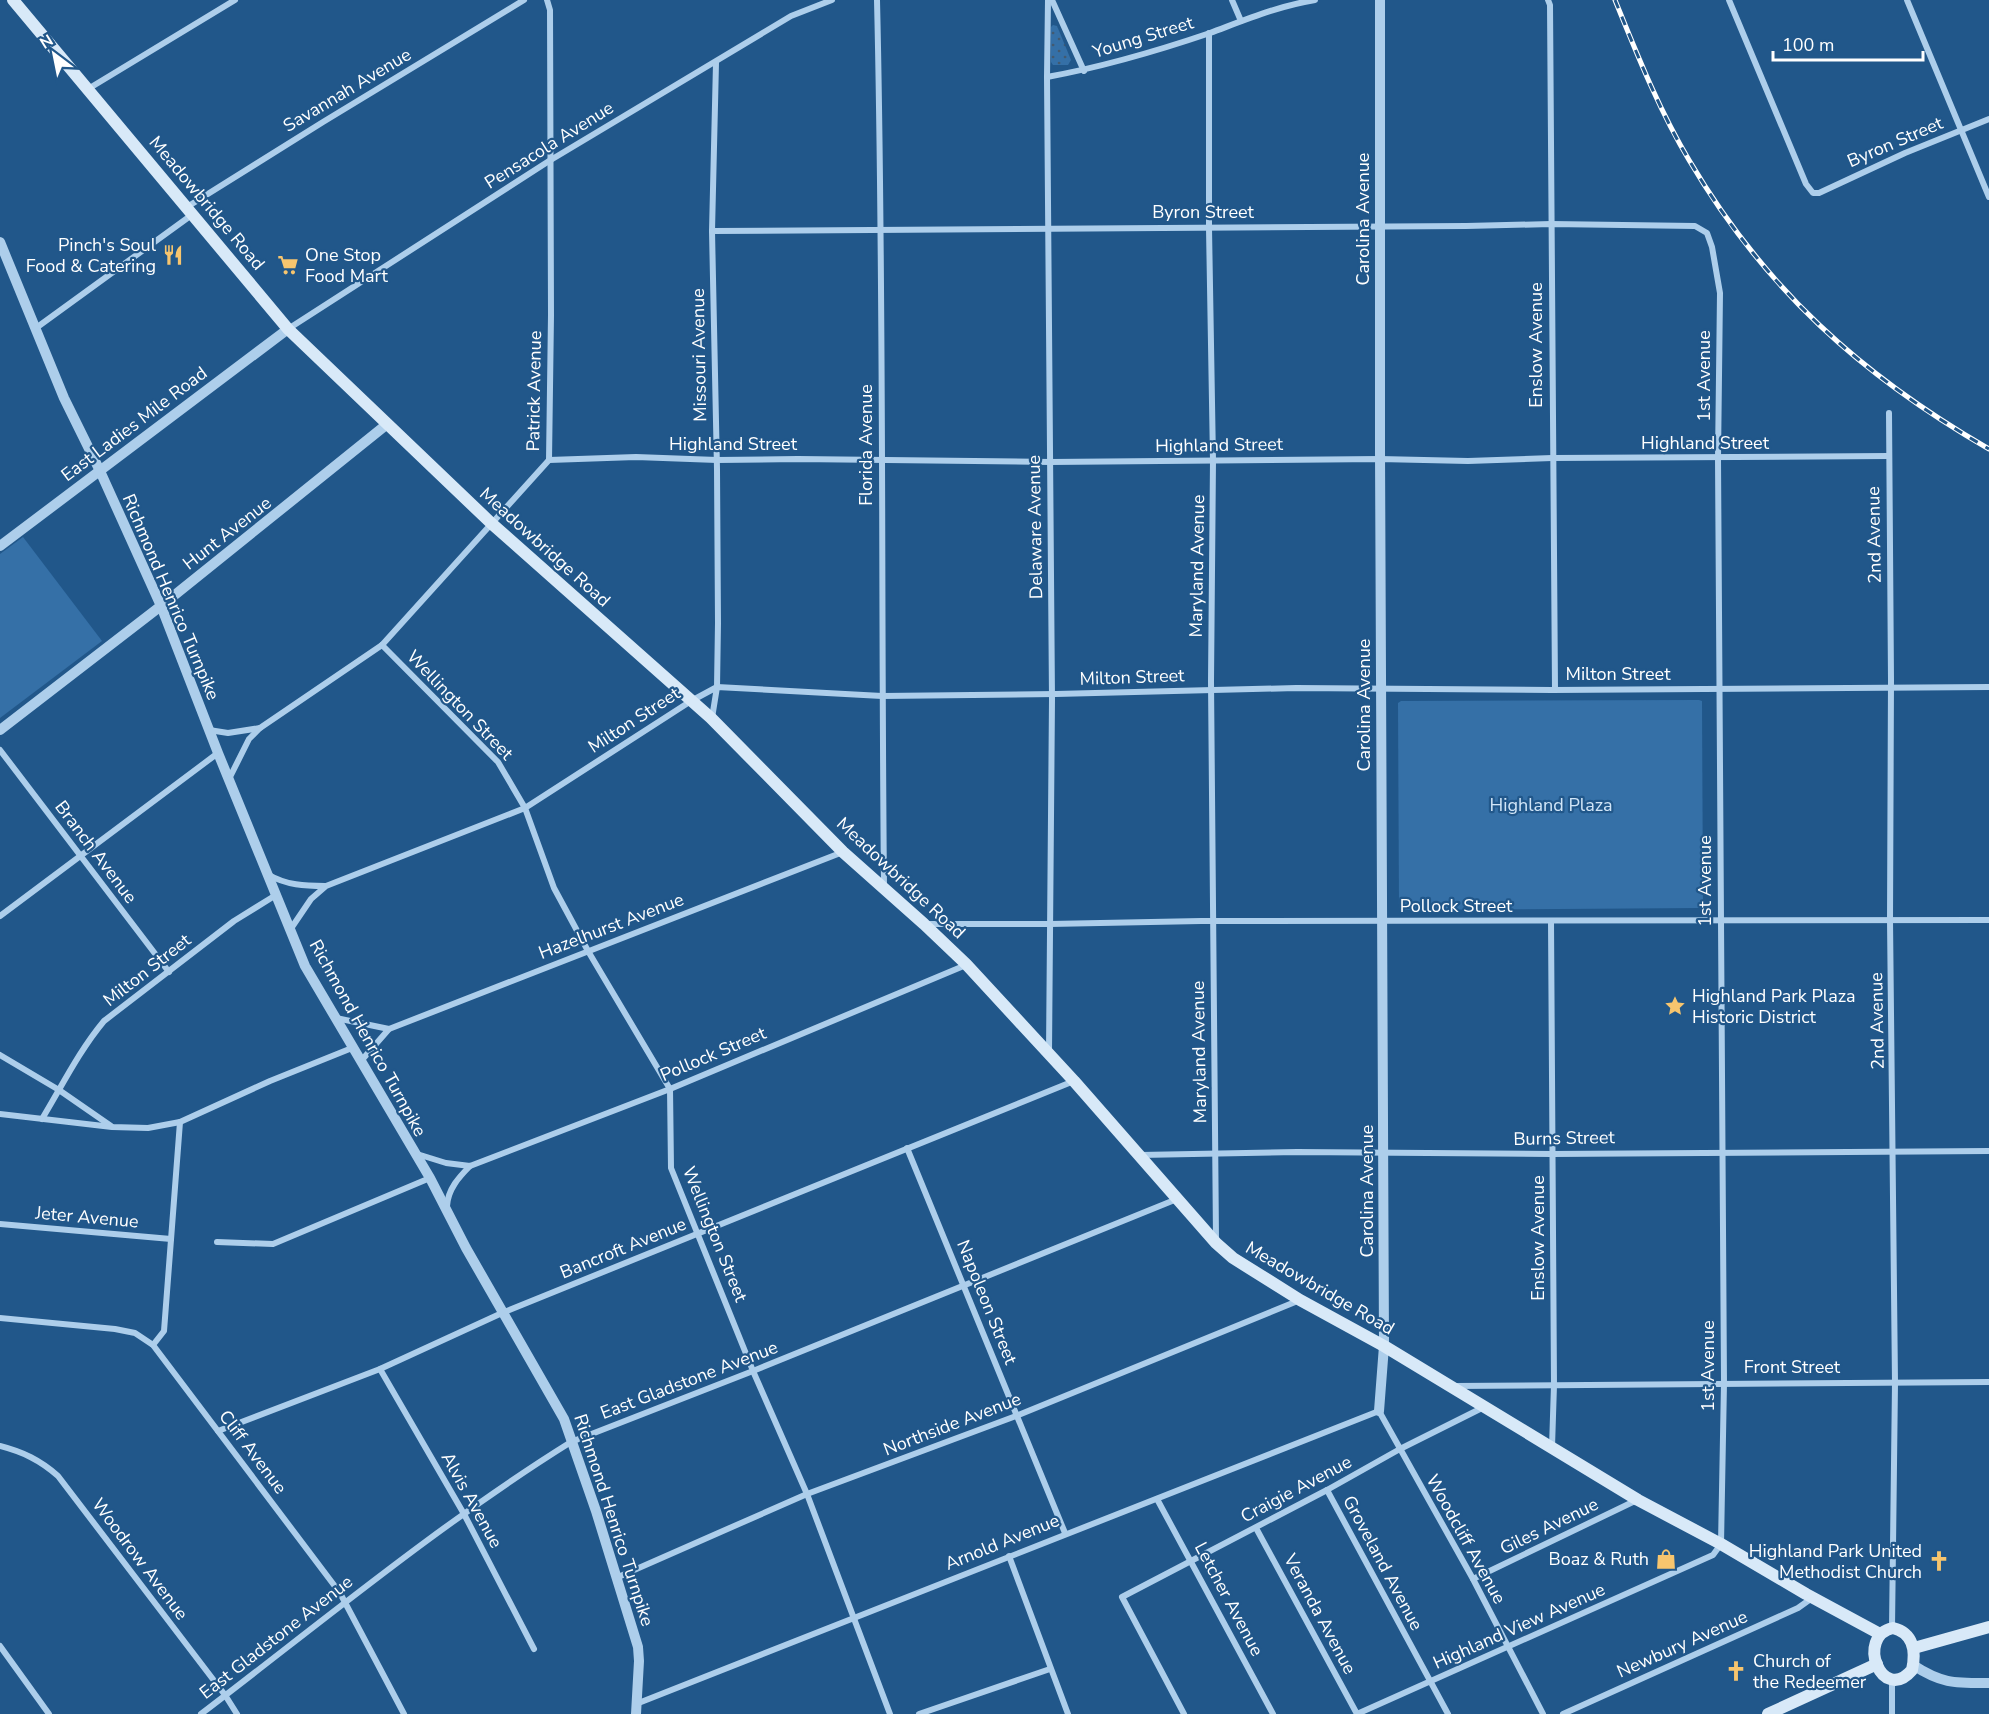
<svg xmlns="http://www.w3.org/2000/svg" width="1989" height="1714" font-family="'Nunito Sans',sans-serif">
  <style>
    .grass { fill: url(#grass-dots) }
    .park { fill: #3570a7 }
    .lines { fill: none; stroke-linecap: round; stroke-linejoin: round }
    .minor { stroke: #adceeb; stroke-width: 6 }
    .tertiary { stroke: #adceeb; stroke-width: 10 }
    .secondary { stroke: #d8e9f8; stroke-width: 12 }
    .rail-casing { stroke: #fff; stroke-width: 5 }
    .rail { stroke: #21578a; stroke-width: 3; stroke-dasharray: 9; stroke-linecap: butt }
    .labels { text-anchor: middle; stroke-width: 4.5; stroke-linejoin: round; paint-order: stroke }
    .street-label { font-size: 18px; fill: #fff; stroke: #21578a }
    .poi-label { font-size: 18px; fill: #fff; stroke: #21578a; text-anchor: end }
    .park-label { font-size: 18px; fill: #d2e6f8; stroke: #21578a }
  </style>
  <defs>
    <pattern id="grass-dots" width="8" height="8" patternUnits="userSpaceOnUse" patternTransform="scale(1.5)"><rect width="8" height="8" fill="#3570a7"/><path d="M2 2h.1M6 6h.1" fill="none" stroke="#435a70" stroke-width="1.8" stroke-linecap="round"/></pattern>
  </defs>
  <rect width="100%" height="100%" fill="#21578a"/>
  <path class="grass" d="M1053 25 1057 26 1071 60 1068 65H1053L1051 62V27Z"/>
  <g class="park">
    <path d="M23 537 102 641 0 718V554Z"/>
    <path d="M1699 700 1702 701 1703 907 1700 908 1402 910 1399 908 1398 703 1401 701Z"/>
  </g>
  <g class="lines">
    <g class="minor">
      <path d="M877 0C884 295 881 591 884 886"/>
      <path d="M1048 0 1047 77 1052 699 1049 1052"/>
      <path d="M1052 0 1084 71"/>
      <path d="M1232 0 1241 21"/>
      <path d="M1548 0 1550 5 1555 690"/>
      <path d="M1729 0 1806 184 1813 193H1819L1905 153 1989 119"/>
      <path d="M1907 0 1989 197"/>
      <path d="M1209 33V228L1213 460 1211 682 1216 1239"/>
      <path d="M1047 77C1102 67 1157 51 1210 33 1245 20 1278 6 1315 0"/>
      <path d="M88 89 235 0"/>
      <path d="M187 207 323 122 524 0"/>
      <path d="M712 231 1466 226 1551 224 1695 226 1707 233 1712 247 1720 293 1718 458 1724 1383 1721 1544 1713 1555 1357 1714"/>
      <path d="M36 328 193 214"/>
      <path d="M288 329 549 161 791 16 832 0"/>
      <path d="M1889 413 1891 680 1890 920 1895 1383 1892 1628"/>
      <path d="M549 460 636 457 717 460 798 459 1050 462 1380 459 1468 461 1552 458 1889 456"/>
      <path d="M382 645 498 762 525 808 554 888 588 951 670 1089 671 1168 753 1371 807 1494 890 1714"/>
      <path d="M712 718 717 687 718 623 717 469 712 231 716 63"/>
      <path d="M209 730 228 733 260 728"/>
      <path d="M0 750 169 972"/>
      <path d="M229 779 249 739 260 728 382 645 549 460 551 315 550 10 547 0"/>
      <path d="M269 875C286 885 305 886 325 886"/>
      <path d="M0 916 218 753"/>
      <path d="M1551 921 1554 1385 1552 1447"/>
      <path d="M925 924H1050L1201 921 1989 920"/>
      <path d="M290 930 311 899 326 886 525 808 691 701 717 687 882 696 1056 694 1296 688 1552 690 1989 687"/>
      <path d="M336 1018 389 1029"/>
      <path d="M0 1055 59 1090 111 1126"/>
      <path d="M361 1061 389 1029 843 852"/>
      <path d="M0 1114 112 1127 148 1128 180 1122 270 1081 352 1048"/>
      <path d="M42 1119C62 1086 79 1051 104 1021L234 921 276 895"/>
      <path d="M907 1148 1065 1533"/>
      <path d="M417 1154 446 1163 470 1166 670 1089 966 965"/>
      <path d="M1140 1155 1297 1152 1552 1154 1989 1151"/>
      <path d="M447 1206C448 1189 459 1177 470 1166"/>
      <path d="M0 1224 171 1239"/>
      <path d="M217 1242 273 1244 430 1178"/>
      <path d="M0 1318 115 1329 135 1333 153 1345 340 1593 404 1714"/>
      <path d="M153 1345 164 1331 180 1122"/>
      <path d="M380 1369 464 1514 534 1649"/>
      <path d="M1454 1386 1989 1382"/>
      <path d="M218 1431 380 1369 502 1313 1074 1081"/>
      <path d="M0 1446C23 1452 40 1460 58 1476L225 1695 237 1714"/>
      <path d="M1327 1490 1448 1714"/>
      <path d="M1157 1499 1273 1714"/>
      <path d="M1256 1528 1357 1714"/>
      <path d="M1009 1556 1068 1714"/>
      <path d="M616 1578 807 1494 1016 1416 1300 1300"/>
      <path d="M1473 1579 1637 1500"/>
      <path d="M0 1646 49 1714"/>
      <path d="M636 1704 1379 1411 1473 1579 1543 1714"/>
      <path d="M201 1714C323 1621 441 1523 571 1442L753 1371 1177 1199"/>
      <path d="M919 1714 1050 1669"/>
      <path d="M1184 1714 1122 1597 1327 1490 1400 1449 1484 1407"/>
      <path d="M1563 1714 1798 1608 1812 1598"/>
      <path d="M1892 1714V1679"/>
    </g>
    <g class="tertiary">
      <path d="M0 242 64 398 100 471 161 606 218 753 305 966 430 1178 466 1248 564 1419 596 1511 638 1647 639 1661 636 1714"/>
      <path d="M0 546 288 329"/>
      <path d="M0 730 166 602 386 425"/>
      <path d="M1379 1411 1384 1346 1380 452V0"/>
      <path d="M1913 1665C1942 1684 1955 1683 1989 1683"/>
    </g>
    <g class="secondary">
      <path d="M13 0 288 329 491 523 711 718 843 852 924 924 966 964 1074 1081 1216 1243 1233 1258 1300 1300 1384 1346 1638 1500 1721 1544 1806 1594 1880 1634"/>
      <path d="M1893 1628C1914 1633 1916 1652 1912 1670 1882 1705 1855 1636 1893 1628Z"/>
      <path d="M1914 1648 1989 1627"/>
      <path d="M1768 1714 1877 1664"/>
    </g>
    <g class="rail-casing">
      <path id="rail" d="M1615 0C1637 54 1659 110 1689 160 1765 289 1861 375 1989 449"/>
    </g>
    <use href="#rail" class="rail"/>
  </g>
  <defs>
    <g id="restaurant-bare" transform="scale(1.62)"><path d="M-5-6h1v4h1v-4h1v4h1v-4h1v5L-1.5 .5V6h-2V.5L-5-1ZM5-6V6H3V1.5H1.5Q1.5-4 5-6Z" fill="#f7c56e" stroke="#21578a" stroke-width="2.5" paint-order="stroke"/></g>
    <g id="supermarket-bare" transform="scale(1.62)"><path d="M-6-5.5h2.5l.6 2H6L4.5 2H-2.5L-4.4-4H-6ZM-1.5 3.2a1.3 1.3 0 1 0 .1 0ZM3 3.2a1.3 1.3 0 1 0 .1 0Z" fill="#f7c56e" stroke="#21578a" stroke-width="2.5" paint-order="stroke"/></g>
    <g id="sight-bare" transform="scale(1.62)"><path d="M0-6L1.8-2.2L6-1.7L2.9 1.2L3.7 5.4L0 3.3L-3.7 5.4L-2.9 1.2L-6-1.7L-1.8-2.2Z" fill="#f7c56e" stroke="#21578a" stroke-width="2.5" paint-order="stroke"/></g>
    <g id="shop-bare" transform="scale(1.62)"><path d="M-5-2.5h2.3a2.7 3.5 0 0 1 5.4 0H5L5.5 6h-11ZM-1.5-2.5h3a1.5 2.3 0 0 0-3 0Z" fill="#f7c56e" stroke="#21578a" stroke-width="2.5" paint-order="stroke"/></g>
    <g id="church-bare" transform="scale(1.62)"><path d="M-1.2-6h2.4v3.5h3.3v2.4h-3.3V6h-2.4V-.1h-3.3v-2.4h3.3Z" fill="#f7c56e" stroke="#21578a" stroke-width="2.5" paint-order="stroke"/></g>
  </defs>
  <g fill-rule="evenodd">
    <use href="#restaurant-bare" x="173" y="255"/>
    <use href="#supermarket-bare" x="288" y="265"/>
    <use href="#sight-bare" x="1675" y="1006"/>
    <use href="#shop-bare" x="1666" y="1559"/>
    <use href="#church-bare" x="1939" y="1561"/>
    <use href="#church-bare" x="1736" y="1671"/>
  </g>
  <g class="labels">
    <g class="street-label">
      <text transform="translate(1143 37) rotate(-17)" y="6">Young Street</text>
      <text transform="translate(347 90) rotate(-31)" y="6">Savannah Avenue</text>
      <text transform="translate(1895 142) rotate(-23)" y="6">Byron Street</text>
      <text transform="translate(549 145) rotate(-32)" y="6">Pensacola Avenue</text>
      <text transform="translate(207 203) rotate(50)" y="6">Meadowbridge Road</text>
      <text x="1203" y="218">Byron Street</text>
      <text transform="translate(1363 219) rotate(-90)" y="6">Carolina Avenue</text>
      <text transform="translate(1536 345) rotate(-90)" y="6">Enslow Avenue</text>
      <text transform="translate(699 355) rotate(-91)" y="6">Missouri Avenue</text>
      <text transform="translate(1704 376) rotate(-90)" y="6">1st Avenue</text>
      <text transform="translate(534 391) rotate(-89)" y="6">Patrick Avenue</text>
      <text transform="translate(134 424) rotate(-37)" y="6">East Ladies Mile Road</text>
      <text x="1705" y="449">Highland Street</text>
      <text x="733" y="450">Highland Street</text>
      <text transform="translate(866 445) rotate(-90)" y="6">Florida Avenue</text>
      <text transform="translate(1219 445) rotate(-1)" y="6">Highland Street</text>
      <text transform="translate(1035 527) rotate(-91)" y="6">Delaware Avenue</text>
      <text transform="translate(227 533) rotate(-38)" y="6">Hunt Avenue</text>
      <text transform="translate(1874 535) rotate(-91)" y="6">2nd Avenue</text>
      <text transform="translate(545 547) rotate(42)" y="6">Meadowbridge Road</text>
      <text transform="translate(1197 566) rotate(-89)" y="6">Maryland Avenue</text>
      <text transform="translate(171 597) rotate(67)" y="6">Richmond Henrico Turnpike</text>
      <text x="1618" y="680">Milton Street</text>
      <text transform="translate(1132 677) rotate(-2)" y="6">Milton Street</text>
      <text transform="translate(460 705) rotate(46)" y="6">Wellington Street</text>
      <text transform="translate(1364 705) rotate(-90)" y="6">Carolina Avenue</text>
      <text transform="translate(634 720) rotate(-33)" y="6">Milton Street</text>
      <text transform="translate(96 852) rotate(53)" y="6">Branch Avenue</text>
      <text transform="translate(901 878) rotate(43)" y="6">Meadowbridge Road</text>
      <text transform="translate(1705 881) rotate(-90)" y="6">1st Avenue</text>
      <text x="1456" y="912">Pollock Street</text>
      <text transform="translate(611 926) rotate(-21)" y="6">Hazelhurst Avenue</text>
      <text transform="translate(147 970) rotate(-38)" y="6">Milton Street</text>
      <text transform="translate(1877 1021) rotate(-91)" y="6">2nd Avenue</text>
      <text transform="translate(368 1038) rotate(61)" y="6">Richmond Henrico Turnpike</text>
      <text transform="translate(1199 1052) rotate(-91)" y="6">Maryland Avenue</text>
      <text transform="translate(713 1054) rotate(-23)" y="6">Pollock Street</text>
      <text transform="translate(1564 1138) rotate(-1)" y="6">Burns Street</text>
      <text transform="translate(1367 1191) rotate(-90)" y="6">Carolina Avenue</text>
      <text transform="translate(87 1217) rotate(5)" y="6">Jeter Avenue</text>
      <text transform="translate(715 1234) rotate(68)" y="6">Wellington Street</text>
      <text transform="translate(1538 1238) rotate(-90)" y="6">Enslow Avenue</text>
      <text transform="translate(623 1248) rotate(-22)" y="6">Bancroft Avenue</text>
      <text transform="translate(1320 1288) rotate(30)" y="6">Meadowbridge Road</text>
      <text transform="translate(987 1302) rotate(68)" y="6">Napoleon Street</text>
      <text transform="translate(1708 1366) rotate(-90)" y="6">1st Avenue</text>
      <text x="1792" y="1373">Front Street</text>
      <text transform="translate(689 1380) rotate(-21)" y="6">East Gladstone Avenue</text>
      <text transform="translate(952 1424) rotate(-21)" y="6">Northside Avenue</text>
      <text transform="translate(253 1452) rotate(53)" y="6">Cliff Avenue</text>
      <text transform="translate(1296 1489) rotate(-28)" y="6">Craigie Avenue</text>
      <text transform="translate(472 1500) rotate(61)" y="6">Alvis Avenue</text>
      <text transform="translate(614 1520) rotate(72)" y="6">Richmond Henrico Turnpike</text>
      <text transform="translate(1549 1526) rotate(-26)" y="6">Giles Avenue</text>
      <text transform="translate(1466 1539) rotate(61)" y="6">Woodcliff Avenue</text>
      <text transform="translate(1002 1542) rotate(-22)" y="6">Arnold Avenue</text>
      <text transform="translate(140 1559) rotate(53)" y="6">Woodrow Avenue</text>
      <text transform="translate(1383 1563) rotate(62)" y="6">Groveland Avenue</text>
      <text transform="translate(1229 1599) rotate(62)" y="6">Letcher Avenue</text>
      <text transform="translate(1320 1614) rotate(62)" y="6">Veranda Avenue</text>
      <text transform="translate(1519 1626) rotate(-24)" y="6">Highland View Avenue</text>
      <text transform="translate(276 1637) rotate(-38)" y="6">East Gladstone Avenue</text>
      <text transform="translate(1682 1644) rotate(-24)" y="6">Newbury Avenue</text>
    </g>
    <g class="poi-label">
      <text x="156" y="251">Pinch's Soul<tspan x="156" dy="21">Food &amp; Catering</tspan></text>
      <text x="305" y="261" text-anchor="start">One Stop<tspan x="305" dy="21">Food Mart</tspan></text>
      <text x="1692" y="1002" text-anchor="start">Highland Park Plaza<tspan x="1692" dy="21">Historic District</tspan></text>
      <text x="1922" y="1557">Highland Park United<tspan x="1922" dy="21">Methodist Church</tspan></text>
      <text x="1649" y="1565">Boaz &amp; Ruth</text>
      <text x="1753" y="1667" text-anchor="start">Church of<tspan x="1753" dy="21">the Redeemer</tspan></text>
    </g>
    <g class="park-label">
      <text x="1551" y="811">Highland Plaza</text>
    </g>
  </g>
  <g transform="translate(54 54) rotate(328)" stroke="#21578a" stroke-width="4.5" paint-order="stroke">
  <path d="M0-4.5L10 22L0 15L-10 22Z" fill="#ffffff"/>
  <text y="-9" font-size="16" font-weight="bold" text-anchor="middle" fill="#ffffff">N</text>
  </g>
  <path d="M1773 51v9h150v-9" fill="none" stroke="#ffffff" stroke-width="3"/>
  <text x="1782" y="51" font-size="18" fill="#ffffff" stroke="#21578a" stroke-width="4.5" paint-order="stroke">100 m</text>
</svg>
